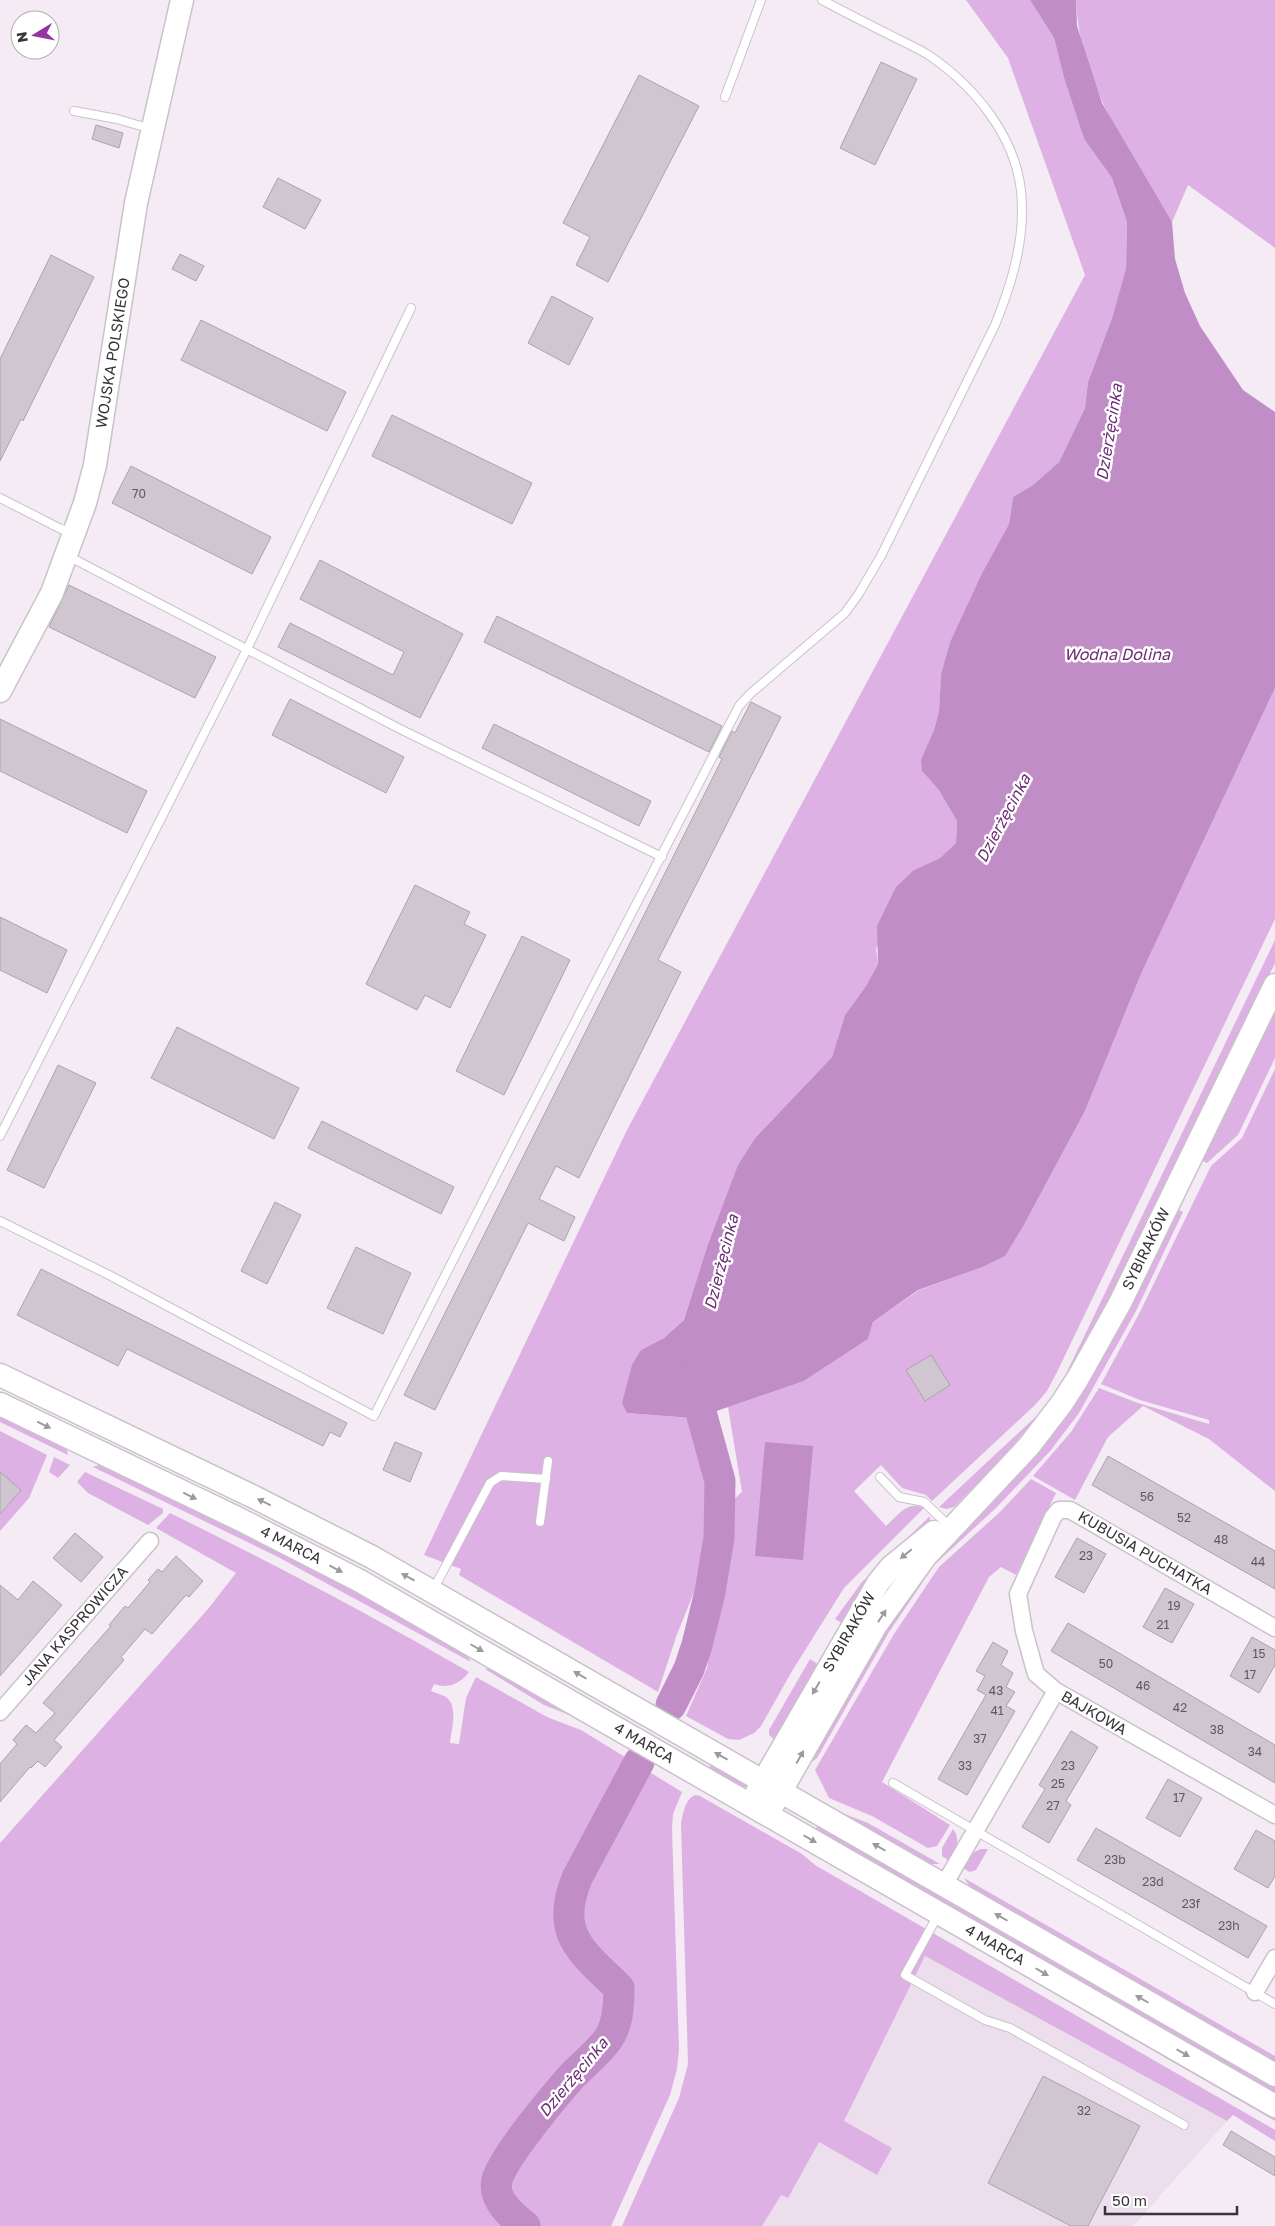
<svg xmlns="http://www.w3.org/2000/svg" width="1275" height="2226" font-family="'Golos Text',sans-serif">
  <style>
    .built { fill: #ecdeed }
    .green { fill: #ddb1e3 }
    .water { fill: #c08dc6 }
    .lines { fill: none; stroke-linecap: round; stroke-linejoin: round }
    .river { stroke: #c08dc6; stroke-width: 31 }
    .building { fill: #cfc6d0; stroke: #aba3ac }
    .lane-casing { stroke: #cac2cb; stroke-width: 10 }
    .street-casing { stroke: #cac2cb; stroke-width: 19 }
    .secondary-casing { stroke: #cac2cb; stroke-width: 25 }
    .lane { stroke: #fff; stroke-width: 8 }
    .street { stroke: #fff; stroke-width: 16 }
    .secondary { stroke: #fff; stroke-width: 22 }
    .oneway { fill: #9c9a9c }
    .labels { text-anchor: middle; stroke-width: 5; stroke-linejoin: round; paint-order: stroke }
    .number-label { font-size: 12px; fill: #5e595f }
    .street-label { font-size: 15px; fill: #383539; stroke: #fff }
    .water-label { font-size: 16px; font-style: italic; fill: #6b2d74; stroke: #fff }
  </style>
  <rect width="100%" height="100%" fill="#f4ebf5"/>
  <path class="built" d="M925 1956 1188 2099 1227 2121 1133 2226H762L781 2194 788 2198 819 2142 877 2175 892 2148 844 2121Z"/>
  <g class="green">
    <path d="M966 0H1030L1054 38 1064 78 1084 139 1112 178 1127 222 1126 270 1112 318 1088 382 1085 408 1059 462 1033 485 1013 497 1009 524 982 573 950 642 941 674 939 711 934 730 922 760V771L938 789 957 821 956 843 940 858 914 870 876 949 878 964 866 986 845 1015 832 1057 756 1137 706 1250 684 1320 664 1338 641 1350 627 1413 691 1418 708 1479 704 1567 676 1637 658 1692 459 1575 461 1569 424 1555 627 1130 1085 275 1008 58Z"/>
    <path d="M1076 0H1275V248L1188 185 1172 222C1130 153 1079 83 1076 0Z"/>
    <path d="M1275 688V919L1057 1372 1047 1391 1035 1405 932 1501 926 1495 902 1488 881 1465 854 1491 886 1526C898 1516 907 1500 924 1508L844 1588 792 1671 761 1726 754 1733 739 1740 728 1739 686 1716 707 1668 732 1501 742 1492 728 1407 804 1381 868 1339 873 1322 919 1290 980 1268 1025 1223 1085 1111 1141 974Z"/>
    <path d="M1275 940V963L1102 1315 1067 1377 1065 1376Z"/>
    <path d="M1275 1007V1058L1238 1135 1207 1163 1200 1160Z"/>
    <path d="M1275 1069V1491L1209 1439 1143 1406 1108 1437 1075 1500 1033 1476 1071 1432 1099 1388 1138 1403 1209 1424V1420L1140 1400 1101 1384 1140 1312 1211 1166 1242 1138Z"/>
    <path d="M1177 1209 1183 1212 1136 1311 1079 1413 1051 1450 996 1508 935 1564 889 1632 817 1758 813 1761 806 1758 900 1600 1016 1474Z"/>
    <path d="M1042 1411 1001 1460 954 1507 946 1509 939 1507Z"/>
    <path d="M0 1416 66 1446 68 1455 0 1422Z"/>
    <path d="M0 1431 47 1455 29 1498 0 1531Z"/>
    <path d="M54 1457 70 1465 58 1478 49 1472Z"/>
    <path d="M102 1464C225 1522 346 1585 465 1652L471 1662 278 1557 93 1467Z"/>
    <path d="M85 1472 163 1509V1513L148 1525 88 1493 77 1482Z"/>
    <path d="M1031 1479 1056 1493 1016 1575 1001 1567 989 1577 882 1782 950 1825 937 1846 928 1848 872 1816 829 1798 815 1770 894 1634 939 1567 1000 1512Z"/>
    <path d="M170 1513C272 1563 371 1615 469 1672 460 1684 448 1689 434 1684L431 1691C436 1693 442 1695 446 1697 459 1707 451 1730 450 1743L459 1744 466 1698 476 1677 547 1717 581 1730 682 1792 673 1814 672 1829 679 2049 677 2069 670 2095 611 2226H0V1843L208 1609 236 1573 156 1528Z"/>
    <path d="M930 1516V1524L842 1623 835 1619 862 1582Z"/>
    <path d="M810 1659 819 1665 775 1740 769 1735V1730Z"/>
    <path d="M485 1669H492L585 1721 544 1705Z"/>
    <path d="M712 1763 749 1785 746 1787H741L708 1769Z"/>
    <path d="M695 1795 700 1796 802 1854 815 1865 1275 2130V2141L1233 2115 1227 2121 925 1956 844 2121 892 2148 877 2175 819 2142 788 2198 781 2195 762 2226H622L679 2098 688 2064 681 1824C683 1814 685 1799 695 1795Z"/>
    <path d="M829 1808 868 1823 940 1864H926Z"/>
    <path d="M819 1824 1275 2086V2094L815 1830Z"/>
    <path d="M953 1829C961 1840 957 1851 948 1860L942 1856V1848Z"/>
    <path d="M806 1847 1275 2116V2121L819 1858Z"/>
    <path d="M981 1849H988L976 1870 970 1872 963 1868 972 1853Z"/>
    <path d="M964 1878 1275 2056V2064L972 1890Z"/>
  </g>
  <g class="water">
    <path d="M1030 0H1076L1077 26 1102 103 1172 222 1175 259 1185 293 1200 326 1243 390 1275 412V688L1141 974 1085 1111 1025 1223 1005 1256 980 1268 918 1290 873 1322 868 1339 804 1381 702 1416 691 1418 627 1413 622 1403 632 1365 641 1350 664 1338 684 1320 706 1250 738 1165 756 1137 832 1057 845 1015 866 986 878 964 877 926 896 887 914 870 940 858 956 843 957 821 938 789 922 771 921 760 934 730 939 711 941 674 950 642 982 573 1009 524 1013 497 1033 485 1059 462 1085 408 1088 382 1112 318 1126 269 1127 222 1112 178 1084 139 1064 78 1054 38Z"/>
    <path d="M765 1442 813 1446 803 1560 755 1556Z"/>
  </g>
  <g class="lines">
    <g class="river">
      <path d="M671 1705 689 1669 697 1645 710 1592 719 1538 720 1481 702 1416 695 1373"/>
      <path d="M525 2226C512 2216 492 2199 497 2180 503 2157 556 2094 573 2075 584 2064 599 2052 608 2039 618 2025 619 2005 619 1988 582 1952 554 1934 577 1878L639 1762"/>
    </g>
  </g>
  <g class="building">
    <path d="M881 62 917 79 875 165 840 148Z"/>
    <path d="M639 75 699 106 608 282 576 265 590 237 563 223Z"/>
    <path d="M96 125 123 133 119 148 92 139Z"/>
    <path d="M278 178 321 200 305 229 263 207Z"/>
    <path d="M180 254 204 266 196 281 172 269Z"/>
    <path d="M51 255 94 277 23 421 21 419 0 461V359Z"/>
    <path d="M552 296 593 318 569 365 528 343Z"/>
    <path d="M201 320 346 392 327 431 181 360Z"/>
    <path d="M392 415 532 483 512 524 372 456Z"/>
    <path d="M131 466 271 537 252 574 112 503Z"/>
    <path d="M320 560 463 634 420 718 278 647 290 623 393 675 404 652 300 599Z"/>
    <path d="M69 585 216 657 195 698 49 627Z"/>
    <path d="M497 616 722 726 709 752 484 642Z"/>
    <path d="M290 699 404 757 386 793 272 735Z"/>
    <path d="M751 702 781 717 658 960 681 972 579 1178 556 1166 539 1199 575 1217 564 1241 528 1223 435 1410 404 1395 722 759 719 757 732 731 735 733Z"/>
    <path d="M0 719 147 791 127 833 0 771Z"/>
    <path d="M494 724 651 801 639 826 482 748Z"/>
    <path d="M415 885 470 912 464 924 486 935 450 1008 425 995 417 1010 366 984Z"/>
    <path d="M0 917 67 950 47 993 0 970Z"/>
    <path d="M522 936 570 960 504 1095 456 1071Z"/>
    <path d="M177 1027 299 1088 274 1139 151 1078Z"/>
    <path d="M58 1065 96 1083 44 1188 7 1170Z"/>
    <path d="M322 1121 454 1187 441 1214 308 1148Z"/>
    <path d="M275 1202 301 1215 267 1284 241 1271Z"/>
    <path d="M356 1247 411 1273 383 1334 327 1308Z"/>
    <path d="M41 1269 347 1423 340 1437 330 1432 323 1446 127 1349 118 1366 17 1315Z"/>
    <path d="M931 1355 950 1385 925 1401 906 1370Z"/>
    <path d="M395 1442 422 1453 410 1482 383 1470Z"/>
    <path d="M1108 1456 1275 1551V1589L1092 1485Z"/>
    <path d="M0 1472 21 1490 0 1514Z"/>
    <path d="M75 1533 103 1557 81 1582 53 1558Z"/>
    <path d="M1077 1538 1106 1554 1084 1593 1055 1577Z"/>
    <path d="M176 1556 203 1581 189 1597 186 1595 152 1634 145 1629 121 1657 124 1660 54 1740 62 1747 45 1767 38 1761 31 1768 30 1767 0 1802V1764L17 1744 13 1740 26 1725 36 1733 55 1713 43 1703 111 1626 109 1625 125 1606 128 1608 150 1582 148 1580 158 1569 162 1572Z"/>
    <path d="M33 1581 62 1605 0 1676V1585L18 1600Z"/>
    <path d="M1165 1588 1194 1604 1172 1643 1143 1627Z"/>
    <path d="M1068 1623 1275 1745V1783L1051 1651Z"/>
    <path d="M1252 1637 1275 1650V1665L1259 1693 1230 1676Z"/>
    <path d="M993 1642 1008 1651 1001 1665 1013 1673 1006 1687 1015 1692 1006 1706 1015 1711 967 1795 938 1779 986 1695 977 1690 985 1676 976 1671Z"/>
    <path d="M1071 1731 1098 1747 1066 1801 1071 1805 1049 1843 1022 1827 1045 1789 1039 1785Z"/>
    <path d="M1168 1779 1202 1798 1180 1837 1146 1818Z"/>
    <path d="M1096 1828 1267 1926 1248 1958 1077 1860Z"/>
    <path d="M1256 1830 1275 1841V1876L1268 1888 1234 1869Z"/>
    <path d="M1043 2076 1140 2126 1088 2226H1071L988 2183Z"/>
    <path d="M1231 2131 1275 2157V2176L1223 2145Z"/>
  </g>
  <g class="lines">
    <g class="lane-casing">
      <g id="lane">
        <path d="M725 97 761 0"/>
        <path d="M74 111 117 119 151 129"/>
        <path d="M0 498 61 529 73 532"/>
        <path d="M68 556 400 729 662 857"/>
        <path d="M0 1136 247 649 411 308"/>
        <path d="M0 1221 109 1275 374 1416 519 1130 739 706 750 694 845 613 858 595 881 556 995 325C1012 283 1026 238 1021 191 1015 136 975 87 930 56 921 50 910 45 900 40 874 27 848 14 822 0"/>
        <path d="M880 1477 899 1497 924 1502 945 1522"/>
        <path d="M540 1522 548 1461"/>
        <path d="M433 1590 490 1483 501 1476 546 1479"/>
        <path d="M893 1783 1275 2004"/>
        <path d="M938 1915 905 1975 985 2020 1010 2028 1184 2125"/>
      </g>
    </g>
    <g class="street-casing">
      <g id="street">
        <path d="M1275 1628 1070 1510H1059L1053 1517 1018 1594 1024 1631 1036 1674 1056 1691 1275 1815"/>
        <path d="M0 1712 150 1541"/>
        <path d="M944 1885 1056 1691"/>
        <path d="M1255 1992 1275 1958"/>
      </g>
    </g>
    <g class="secondary-casing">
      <g id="secondary">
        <path d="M0 691 52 593 85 503 95 465 136 203 182 0"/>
        <path d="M0 1375 254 1497 372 1557 1275 2075"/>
        <path d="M0 1404 239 1519 360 1581 1275 2106"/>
        <path d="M757 1792 878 1583 891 1567 934 1532"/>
        <path d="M774 1803 876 1625 925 1557 1029 1446 1062 1403 1078 1378 1120 1303 1275 985"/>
      </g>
    </g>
    <use href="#lane" class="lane"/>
    <use href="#street" class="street"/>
    <use href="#secondary" class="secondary"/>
  </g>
  <defs><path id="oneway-solid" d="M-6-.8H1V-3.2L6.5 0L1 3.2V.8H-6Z" transform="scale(1.25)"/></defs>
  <g class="oneway">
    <use href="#oneway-solid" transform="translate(44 1425) rotate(26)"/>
    <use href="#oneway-solid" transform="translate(190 1496) rotate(26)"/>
    <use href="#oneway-solid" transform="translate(264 1502) rotate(-154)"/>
    <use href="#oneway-solid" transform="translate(906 1554) rotate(141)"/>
    <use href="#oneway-solid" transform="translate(336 1569) rotate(28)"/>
    <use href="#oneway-solid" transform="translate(408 1577) rotate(-151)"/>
    <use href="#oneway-solid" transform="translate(882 1616) rotate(-57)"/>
    <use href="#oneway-solid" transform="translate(477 1648) rotate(30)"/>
    <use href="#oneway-solid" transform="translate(580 1675) rotate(-150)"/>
    <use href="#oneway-solid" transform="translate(816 1688) rotate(120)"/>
    <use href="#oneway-solid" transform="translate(721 1756) rotate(-151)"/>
    <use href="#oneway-solid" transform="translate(800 1757) rotate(-61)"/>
    <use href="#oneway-solid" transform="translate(810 1839) rotate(30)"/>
    <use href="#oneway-solid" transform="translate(879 1847) rotate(-150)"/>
    <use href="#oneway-solid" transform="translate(1001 1917) rotate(-150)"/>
    <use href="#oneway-solid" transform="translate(1042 1972) rotate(30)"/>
    <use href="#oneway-solid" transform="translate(1142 1999) rotate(-150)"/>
    <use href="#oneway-solid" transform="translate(1183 2053) rotate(30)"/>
  </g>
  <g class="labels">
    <g class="number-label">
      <text x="139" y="498">70</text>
      <text x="1147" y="1501">56</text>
      <text x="1184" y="1522">52</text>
      <text x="1221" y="1544">48</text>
      <text x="1086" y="1560">23</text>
      <text x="1258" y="1566">44</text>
      <text x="1174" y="1610">19</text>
      <text x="1163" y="1629">21</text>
      <text x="1259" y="1658">15</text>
      <text x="1106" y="1668">50</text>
      <text x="1250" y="1679">17</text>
      <text x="1143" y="1690">46</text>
      <text x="996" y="1695">43</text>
      <text x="1180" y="1712">42</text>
      <text x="997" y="1715">41</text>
      <text x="1217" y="1734">38</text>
      <text x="980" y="1743">37</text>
      <text x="1255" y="1756">34</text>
      <text x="965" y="1770">33</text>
      <text x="1068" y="1770">23</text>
      <text x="1058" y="1788">25</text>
      <text x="1179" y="1802">17</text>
      <text x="1053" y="1810">27</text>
      <text x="1115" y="1864">23b</text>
      <text x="1153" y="1886">23d</text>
      <text x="1191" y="1908">23f</text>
      <text x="1229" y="1930">23h</text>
      <text x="1084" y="2115">32</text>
    </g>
    <g class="street-label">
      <text transform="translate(113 353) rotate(-81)" y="5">WOJSKA POLSKIEGO</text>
      <text transform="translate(1146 1249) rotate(-64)" y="5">SYBIRAKÓW</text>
      <text transform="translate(291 1545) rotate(27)" y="5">4 MARCA</text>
      <text transform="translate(1145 1553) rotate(30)" y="5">KUBUSIA PUCHATKA</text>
      <text transform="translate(75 1626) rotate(-49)" y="5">JANA KASPROWICZA</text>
      <text transform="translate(849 1632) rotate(-60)" y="5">SYBIRAKÓW</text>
      <text transform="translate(1094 1713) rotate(30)" y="5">BAJKOWA</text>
      <text transform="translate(644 1743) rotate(30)" y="5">4 MARCA</text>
      <text transform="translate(995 1945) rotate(30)" y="5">4 MARCA</text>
    </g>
    <g class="water-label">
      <text transform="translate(1109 432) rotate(-81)" y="6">Dzierżęcinka</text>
      <text x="1117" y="660">Wodna Dolina</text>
      <text transform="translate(1003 818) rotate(-62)" y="6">Dzierżęcinka</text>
      <text transform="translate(721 1262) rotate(-76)" y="6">Dzierżęcinka</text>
      <text transform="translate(573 2077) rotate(-50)" y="6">Dzierżęcinka</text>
    </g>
  </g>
  <g transform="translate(35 35) rotate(260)"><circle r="24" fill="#ffffff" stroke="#afaeb0"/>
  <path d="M0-4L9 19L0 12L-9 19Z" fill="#9336a0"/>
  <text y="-8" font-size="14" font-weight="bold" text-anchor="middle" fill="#383539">N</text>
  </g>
  <path d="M1105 2206v8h132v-8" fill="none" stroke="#383539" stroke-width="2.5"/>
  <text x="1112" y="2206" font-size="15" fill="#383539" stroke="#ffffff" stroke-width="4" paint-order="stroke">50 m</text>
</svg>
